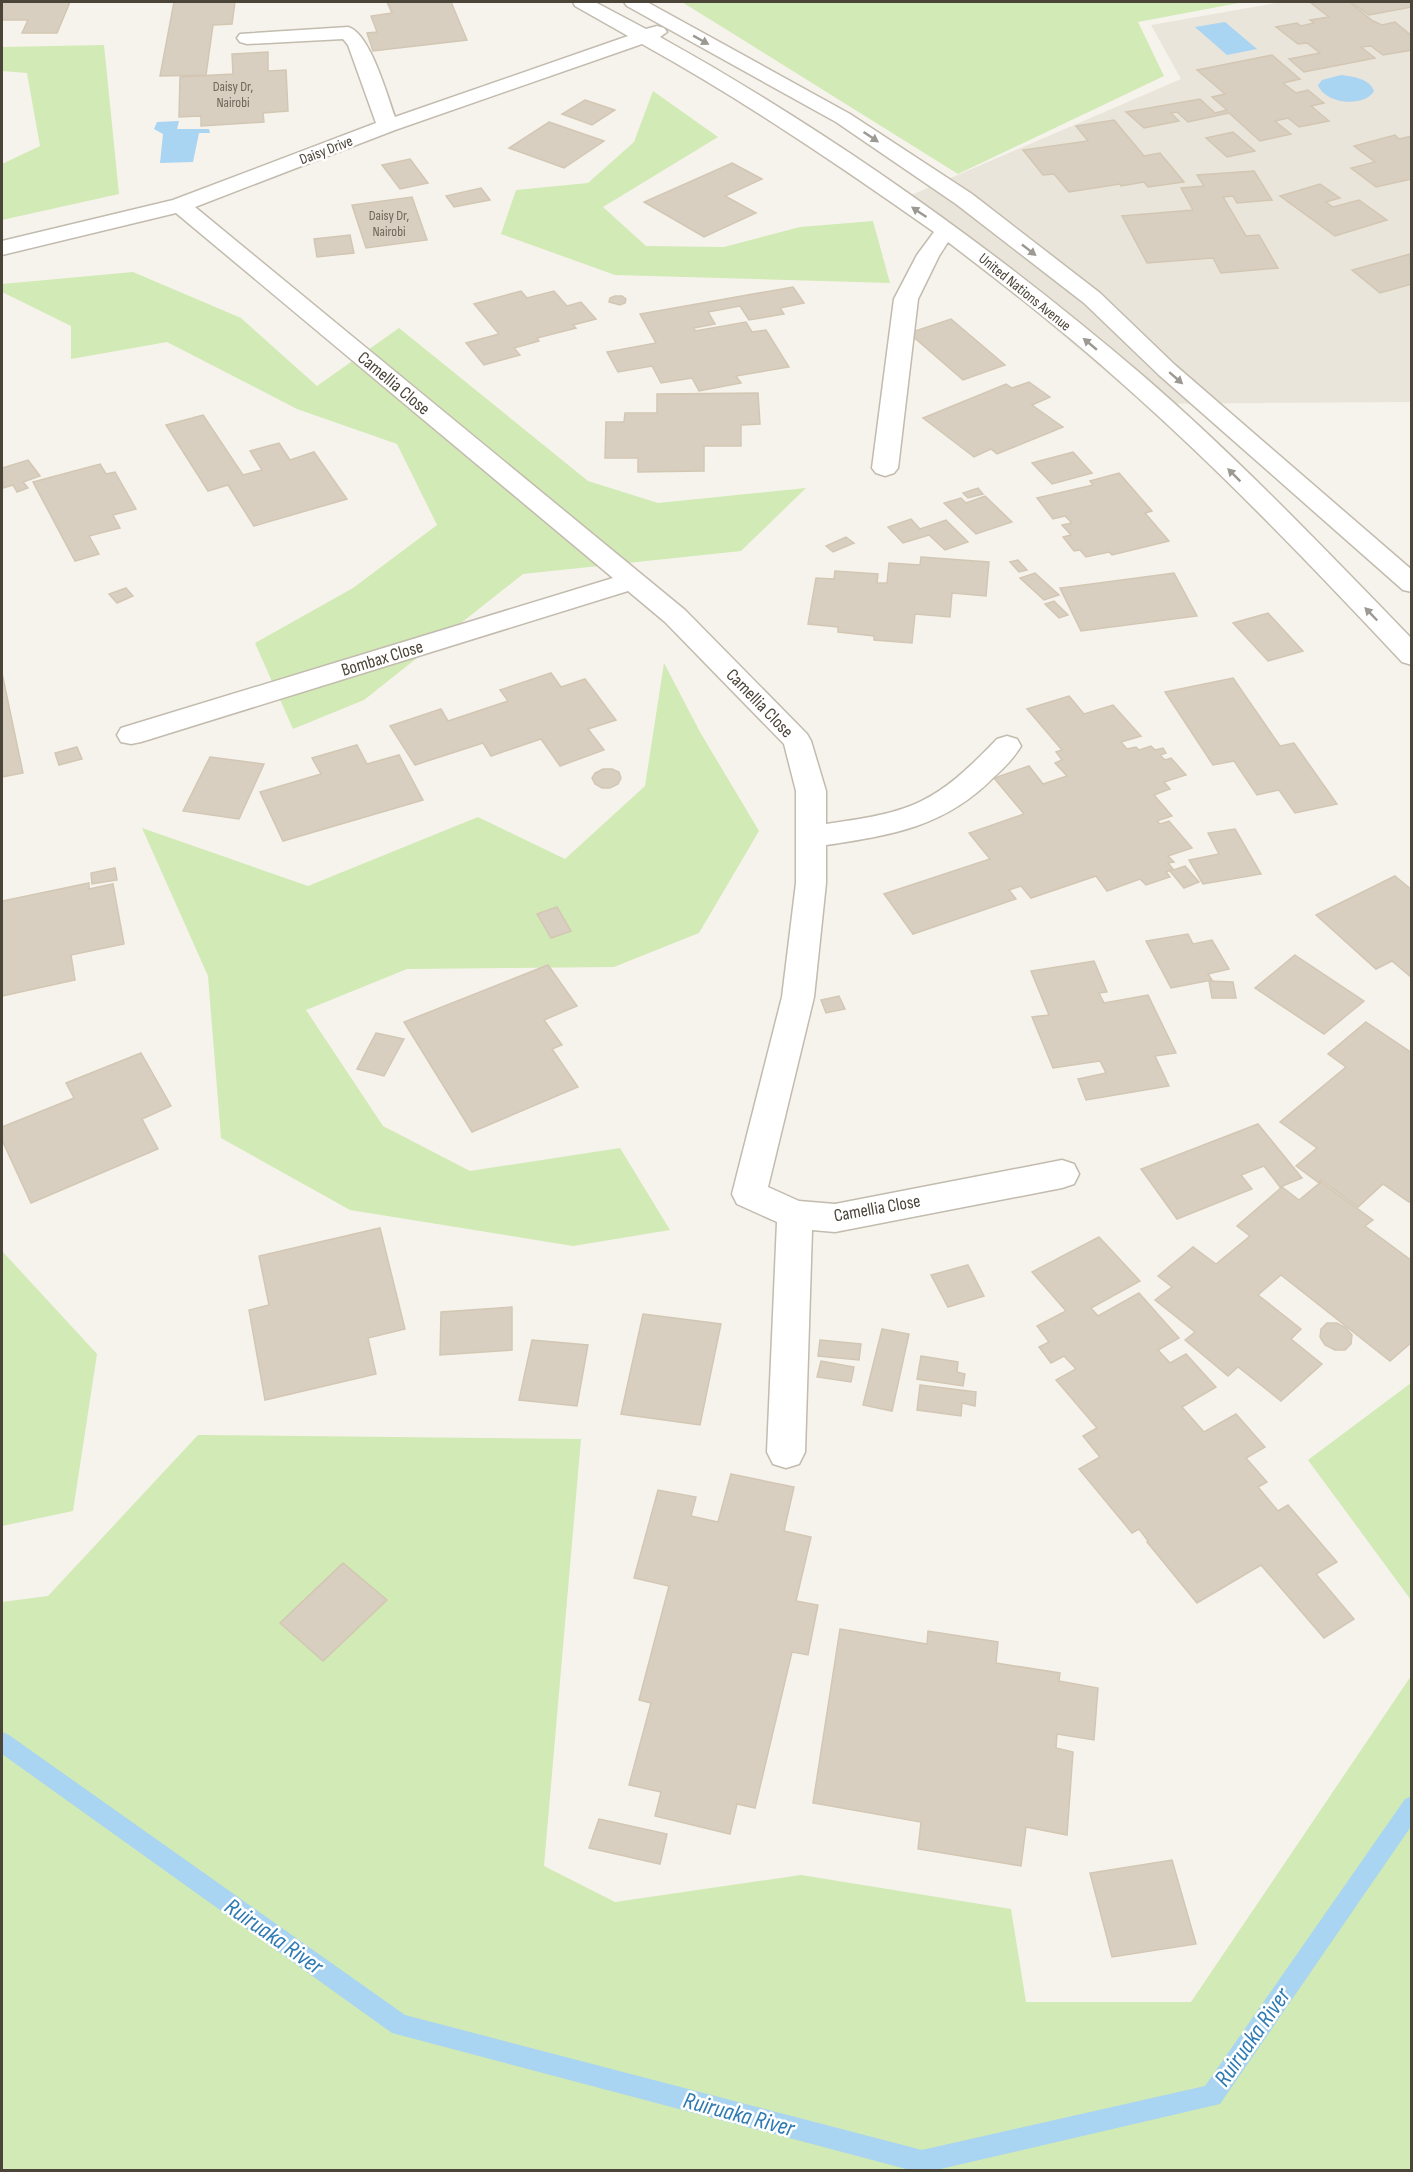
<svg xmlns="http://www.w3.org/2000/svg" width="1413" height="2172" font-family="'Sofia Sans Condensed',sans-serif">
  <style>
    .residential { fill: #eae5da }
    .green { fill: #d2eab5 }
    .water { fill: #a9d4f2 }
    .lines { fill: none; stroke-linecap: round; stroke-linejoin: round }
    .stream { fill: #a9d4f2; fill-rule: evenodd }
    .building { fill: #d8cfc1; stroke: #d3c7b4; stroke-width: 1.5 }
    .minor-casing { stroke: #c2bbae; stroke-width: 3 }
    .minor { fill: #fff; fill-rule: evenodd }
    .oneway { fill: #9c9892 }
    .labels { text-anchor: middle; stroke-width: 5; stroke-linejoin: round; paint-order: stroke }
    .far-number-label { font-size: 14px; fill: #6e675b }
    .far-street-label { font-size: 15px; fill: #4b4439; stroke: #fff }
    .street-label { font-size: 18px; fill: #4b4439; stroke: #fff }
    .near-water-label { font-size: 24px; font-style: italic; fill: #2e7ab2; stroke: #fff }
  </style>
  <rect width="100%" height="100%" fill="#f6f3ec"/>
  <path class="residential" d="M1282 2H1411V402L1144 404 902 199 1181 79 1151 25Z"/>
  <g class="green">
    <path d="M682 2H1244L1138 22 1164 76 958 174Z"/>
    <path d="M104 45 119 194 2 220V164L40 146 27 73 2 71V47Z"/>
    <path d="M653 91 718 137 603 207 646 246 724 247 800 227 873 221 890 283 615 275 501 234 516 190 588 183 634 142Z"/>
    <path d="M133 272 241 318 317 386 399 328 588 481 658 503 806 488 741 551 523 574 364 700 293 729 255 643 353 588 437 525 397 444 297 409 167 342 71 359V326L2 292V284Z"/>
    <path d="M664 663 700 732 759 831 699 933 614 967 407 969 306 1010 383 1126 470 1171 620 1148 670 1230 573 1246 350 1210 221 1138 208 976 142 828 308 886 478 817 565 859 645 786Z"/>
    <path d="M2 1251 97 1354 73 1511 2 1526Z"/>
    <path d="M1411 1383V1600L1308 1460Z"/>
    <path d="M198 1435 581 1439 544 1866 615 1902 801 1875 1011 1909 1026 2002H1191L1411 1676V2170H2V1602L48 1596Z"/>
  </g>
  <g class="water">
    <path d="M1225 22 1257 49 1227 55 1195 27Z"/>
    <path d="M1341 75C1354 77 1369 78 1374 91 1364 108 1325 104 1318 85L1322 80Z"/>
    <path d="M179 121 177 129H209L210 133H199L193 162 160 163 163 134 154 129 157 122Z"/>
  </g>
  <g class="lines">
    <path class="stream" d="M2 1732 9 1735 405 2015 922 2150 1205 2086 1405 1799 1412 1796V1825L1220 2104 936 2170H910L392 2033 2 1754Z"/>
  </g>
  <g class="building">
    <path d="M2 2H70L57 33H22L28 20H2Z"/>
    <path d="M174 2H235L232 24 213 25 206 75 160 76Z"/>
    <path d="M387 2H451L467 40 373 51 367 33 377 32 371 16 392 13Z"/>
    <path d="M1318 2H1349L1373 21 1382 25 1395 22 1412 36V50L1383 55 1371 46 1361 47 1375 58 1304 72 1289 59 1320 53 1307 43 1298 44 1276 27 1297 23 1301 26 1314 23 1310 20 1329 17 1311 3Z"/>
    <path d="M1351 2H1412V7L1369 15Z"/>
    <path d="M268 52V71L286 70 288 111 263 113 264 122 201 126V116L179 117 180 77 233 74 232 54Z"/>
    <path d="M1272 55 1300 79 1283 83 1296 93 1308 90 1324 103 1311 106 1329 121 1299 127 1288 118 1275 121 1291 134 1260 141 1229 113 1188 122 1177 112 1171 113 1179 121 1144 128 1126 112 1200 99 1215 113 1227 110 1212 97 1225 94 1197 70Z"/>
    <path d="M585 100 615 110 592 125 562 114Z"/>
    <path d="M1114 120 1144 156 1160 153 1184 182 1148 187 1144 182 1121 186 1120 184 1069 192 1054 174 1043 175 1023 150 1088 141 1076 126Z"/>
    <path d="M549 122 604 141 564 168 509 148Z"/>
    <path d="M1233 132 1255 151 1227 157 1206 138Z"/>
    <path d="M1395 135 1399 139 1412 136V179L1376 187 1351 168 1375 162 1354 146Z"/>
    <path d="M410 159 428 183 400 189 382 165Z"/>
    <path d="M732 163 762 179 725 196 756 213 704 237 644 202Z"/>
    <path d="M1254 171 1272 200 1237 203 1233 196 1223 197 1246 236 1259 235 1278 268 1221 273 1213 258 1147 263 1122 216 1193 210 1181 188 1204 186 1197 175Z"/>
    <path d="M1320 184 1340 198 1326 202 1333 207 1359 200 1387 220 1335 236 1280 196Z"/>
    <path d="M481 188 490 200 454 207 446 196Z"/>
    <path d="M412 197 427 240 366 248 352 205Z"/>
    <path d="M350 235 354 253 317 257 314 239Z"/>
    <path d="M1410 254 1412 284 1380 293 1352 270Z"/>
    <path d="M793 287 804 303 780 308 784 314 749 320 740 306 708 312 715 324 694 328 695 331 746 322 752 332 766 330 789 367 736 376 741 383 699 391 692 378 661 383 652 366 618 372 607 352 656 343 640 314Z"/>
    <path d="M521 291 527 298 554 291 567 306 581 302 596 319 573 325 576 328 537 338 539 341 514 348 520 355 484 365 466 343 499 334 474 304Z"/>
    <path d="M615 296H622L626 299 625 303 620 305 609 302 610 298Z"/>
    <path d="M951 319 1005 365 963 380 909 333Z"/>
    <path d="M1029 382 1050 397 1032 405 1063 427 997 454 991 449 974 457 923 418 1006 384 1012 388Z"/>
    <path d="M758 393 760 424 741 425V446H704V471L638 472V458H605L606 422H624L625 413H657V394Z"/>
    <path d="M203 415 243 475 262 470 250 451 279 443 290 460 314 452 347 499 254 526 228 485 208 491 166 425Z"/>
    <path d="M1073 452 1092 473 1052 484 1032 463Z"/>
    <path d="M28 460 40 476 23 482 28 488 17 492 13 485 3 488 2 468Z"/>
    <path d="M100 464 106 474 115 472 136 509 113 515 120 528 89 536 99 554 75 561 33 482Z"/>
    <path d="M1119 473 1152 511 1145 513 1169 541 1112 555 1109 552 1086 557 1080 550 1074 551 1063 537 1071 535 1062 525 1072 523 1065 516 1053 519 1037 498 1093 485 1090 481Z"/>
    <path d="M978 488 983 494 968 498 963 493Z"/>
    <path d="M985 496 1012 522 976 534 944 503 961 498 966 503Z"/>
    <path d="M911 519 920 529 946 520 968 542 945 550 929 535 903 543 888 527Z"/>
    <path d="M846 537 854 543 833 552 826 546Z"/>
    <path d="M921 557 989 562 986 596 952 593 950 617 915 614 912 643 874 640V636L838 632V627L808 624 816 578 834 579 835 571 878 574 877 583H887L889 563 920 565Z"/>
    <path d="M1018 560 1027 570 1019 572 1010 562Z"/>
    <path d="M1035 573 1059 595 1044 600 1020 578Z"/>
    <path d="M1174 573 1197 616 1081 631 1060 588Z"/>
    <path d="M126 588 133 596 117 603 109 594Z"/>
    <path d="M1054 601 1068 615 1059 618 1045 604Z"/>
    <path d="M1268 613 1303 651 1268 661 1233 623Z"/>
    <path d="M2 673 23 773 2 777Z"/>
    <path d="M551 673 561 687 585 679 616 720 588 729 604 750 560 766 541 739 491 756 483 743 415 765 390 726 441 709 448 721 508 701 500 690Z"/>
    <path d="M1233 678 1280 746 1294 743 1337 804 1295 813 1279 790 1257 795 1234 761 1213 765 1165 692Z"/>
    <path d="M1069 696 1084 714 1113 705 1141 736 1121 742 1127 749 1136 747 1139 750 1151 746 1155 750 1163 748 1166 753 1160 755 1165 760 1171 758 1186 775 1164 782 1170 789 1154 795 1172 816 1157 821 1160 824 1169 821 1192 848 1168 856 1174 862 1168 863 1173 869 1166 872 1170 877 1146 885 1140 879 1107 891 1096 876 1031 898 1021 886 1009 890 1016 899 913 934 884 894 990 859 969 833 1024 814 994 778 1029 766 1043 784 1067 776 1055 763 1062 760 1056 752 1062 750 1027 709Z"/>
    <path d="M357 745 367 764 399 755 423 800 283 841 260 792 321 774 312 758Z"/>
    <path d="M77 747 82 759 59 765 55 753Z"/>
    <path d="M210 757 264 764 239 819 183 811Z"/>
    <path d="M603 769H612L619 772 621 778 618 784 610 788H602L595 784 592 778 595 773Z"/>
    <path d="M1235 829 1261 874 1203 884 1189 860 1219 854 1208 833Z"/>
    <path d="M1185 866 1199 882 1184 888 1170 871Z"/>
    <path d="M115 868 117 880 92 884 91 873Z"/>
    <path d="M1395 876 1412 890V978L1392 961 1376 969 1316 915Z"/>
    <path d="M89 883V889L113 884 124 944 71 955 75 980 2 996V901Z"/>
    <path d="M557 907 571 931 551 938 537 914Z"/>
    <path d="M1188 934 1193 944 1212 940 1229 969 1208 974 1212 980 1171 988 1146 941Z"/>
    <path d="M1295 955 1364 1001 1324 1034 1255 988Z"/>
    <path d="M1094 961 1107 992 1099 993 1104 1003 1148 995 1176 1053 1155 1056 1169 1086 1086 1100 1078 1079 1106 1073 1100 1061 1053 1068 1032 1017 1049 1015 1031 971Z"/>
    <path d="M548 965 577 1006 544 1020 562 1045 552 1049 578 1087 472 1132 404 1022Z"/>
    <path d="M1209 981 1233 982 1236 998H1212Z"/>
    <path d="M839 996 845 1009 826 1013 821 1000Z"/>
    <path d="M1366 1022 1412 1053V1200L1409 1202 1383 1184 1358 1207 1321 1180 1319 1183 1296 1166 1317 1148 1280 1122 1346 1067 1328 1054Z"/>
    <path d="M376 1033 404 1039 384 1076 357 1069Z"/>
    <path d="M141 1053 171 1106 142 1119 158 1149 31 1203 2 1140V1127L74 1098 66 1083Z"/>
    <path d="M1258 1124 1302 1178 1280 1187 1264 1166 1241 1175 1252 1189 1177 1219 1141 1169Z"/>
    <path d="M1321 1182 1373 1220 1365 1226 1412 1261V1342L1390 1361 1281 1275 1258 1295 1301 1329 1291 1339 1322 1364 1281 1401 1238 1367 1228 1376 1185 1340 1195 1332 1155 1300 1172 1287 1158 1276 1193 1247 1216 1264 1250 1236 1237 1226 1282 1187 1299 1200Z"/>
    <path d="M380 1228 405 1329 368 1338 376 1374 265 1400 249 1310 269 1305 259 1256Z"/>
    <path d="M1099 1237 1140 1281 1091 1308 1098 1316 1139 1293 1179 1338 1158 1350 1170 1363 1186 1354 1216 1387 1182 1407 1204 1432 1236 1414 1265 1447 1246 1458 1267 1482 1258 1487 1278 1511 1288 1505 1337 1562 1316 1574 1354 1619 1324 1638 1261 1565 1197 1603 1147 1542 1148 1541 1139 1529 1132 1533 1079 1469 1100 1457 1083 1436 1097 1428 1056 1380 1076 1369 1064 1356 1051 1363 1039 1347 1049 1342 1037 1326 1066 1311 1032 1272Z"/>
    <path d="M968 1265 984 1296 948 1307 931 1275Z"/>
    <path d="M512 1307V1350L440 1355 441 1312Z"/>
    <path d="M643 1314 721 1324 700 1425 621 1414Z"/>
    <path d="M1327 1323H1337L1346 1328 1352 1335 1351 1344 1345 1350H1335L1325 1345 1320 1337 1321 1329Z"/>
    <path d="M882 1329 909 1334 892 1411 863 1405Z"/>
    <path d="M532 1340 588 1345 577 1406 519 1400Z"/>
    <path d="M820 1340 861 1344 859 1360 818 1356Z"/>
    <path d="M921 1356 958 1362 957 1372 965 1374 963 1386 917 1379Z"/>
    <path d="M821 1361 854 1367 851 1382 817 1377Z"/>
    <path d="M920 1385 976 1392 975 1406 962 1403 961 1416 917 1410Z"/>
    <path d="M731 1474 794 1487 784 1531 811 1537 796 1601 818 1605 808 1655 792 1652 755 1808 737 1804 730 1834 655 1816 661 1792 629 1785 651 1703 639 1700 669 1586 634 1578 658 1490 696 1497 691 1516 718 1522Z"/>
    <path d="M343 1563 387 1600 323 1661 280 1623Z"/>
    <path d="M840 1629 927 1644 928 1631 998 1642 996 1663 1060 1673 1059 1681 1098 1688 1094 1740 1057 1734 1056 1748 1073 1752 1067 1835 1026 1827 1021 1866 918 1849 921 1822 813 1803Z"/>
    <path d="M599 1819 667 1834 660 1864 589 1848Z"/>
    <path d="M1172 1860 1196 1944 1112 1957 1090 1873Z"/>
  </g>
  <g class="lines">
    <g class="minor-casing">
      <g id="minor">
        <path d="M573 2H595L646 29 657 26 664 28 667 32 660 37C831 132 992 247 1141 374 1236 456 1324 548 1412 639V665L1402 662C1313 567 1223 473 1125 386 1069 335 1008 288 948 242L939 256 918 299 898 468 894 473 885 476 876 473 872 468 894 299 917 255 934 232C839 165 743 100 642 44L395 130 195 207 685 610 807 734 811 741 826 791V824C913 812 935 804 997 739L1007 736 1017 739 1021 746C1014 758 1004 768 994 777 945 827 892 835 826 845V883L814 997 768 1187 799 1201 835 1204 1062 1160 1074 1164 1079 1174 1074 1184 1062 1188 835 1232 812 1230 805 1452 799 1464 786 1468 773 1464 767 1452 777 1222 737 1204 732 1194 782 997 796 883V791L784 744 665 622 628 591 141 742 131 744 121 742 117 735 121 728 613 578 176 213 2 255V241L173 200 376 123 348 45 343 39 247 44 240 42 237 38 240 34 348 27C370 33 387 95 395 117L628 36 575 6Z"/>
        <path d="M624 2H647L850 114 972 194 1100 293 1175 365 1412 570V592L1403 590 1159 375 1084 303 956 204 836 122 627 6Z"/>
      </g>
    </g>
    <use href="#minor" class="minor"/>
  </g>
  <defs><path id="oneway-solid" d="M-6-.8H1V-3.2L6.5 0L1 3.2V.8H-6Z" transform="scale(1.5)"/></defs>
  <g class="oneway">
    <use href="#oneway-solid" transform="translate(701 40) rotate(29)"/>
    <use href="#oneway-solid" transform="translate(871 137) rotate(34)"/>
    <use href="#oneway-solid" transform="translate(919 212) rotate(-146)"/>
    <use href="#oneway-solid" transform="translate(1029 250) rotate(38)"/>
    <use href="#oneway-solid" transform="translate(1090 344) rotate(-140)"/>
    <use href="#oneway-solid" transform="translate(1176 378) rotate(41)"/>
    <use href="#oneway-solid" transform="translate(1234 475) rotate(-135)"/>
    <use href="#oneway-solid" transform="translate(1371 614) rotate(-134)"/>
  </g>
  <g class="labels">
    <g class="far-number-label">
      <text x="233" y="91">Daisy Dr,<tspan x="233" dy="16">Nairobi</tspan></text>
      <text x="389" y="220">Daisy Dr,<tspan x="389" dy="16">Nairobi</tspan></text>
    </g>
    <g class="far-street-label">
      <text transform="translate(326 150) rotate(-21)" y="5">Daisy Drive</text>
      <text transform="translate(1025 292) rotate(39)" y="5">United Nations Avenue</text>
    </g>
    <g class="street-label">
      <text transform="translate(394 383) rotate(40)" y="6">Camellia Close</text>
      <text transform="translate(382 658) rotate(-17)" y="6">Bombax Close</text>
      <text transform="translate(760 703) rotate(46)" y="6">Camellia Close</text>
      <text transform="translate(877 1208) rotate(-10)" y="6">Camellia Close</text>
    </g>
    <g class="near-water-label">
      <text transform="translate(274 1936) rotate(35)" y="8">Ruiruaka River</text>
      <text transform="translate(1252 2037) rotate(-55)" y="8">Ruiruaka River</text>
      <text transform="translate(739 2114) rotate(15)" y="8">Ruiruaka River</text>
    </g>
  </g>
  <rect width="1413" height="2172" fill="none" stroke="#4b4439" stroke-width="6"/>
</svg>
